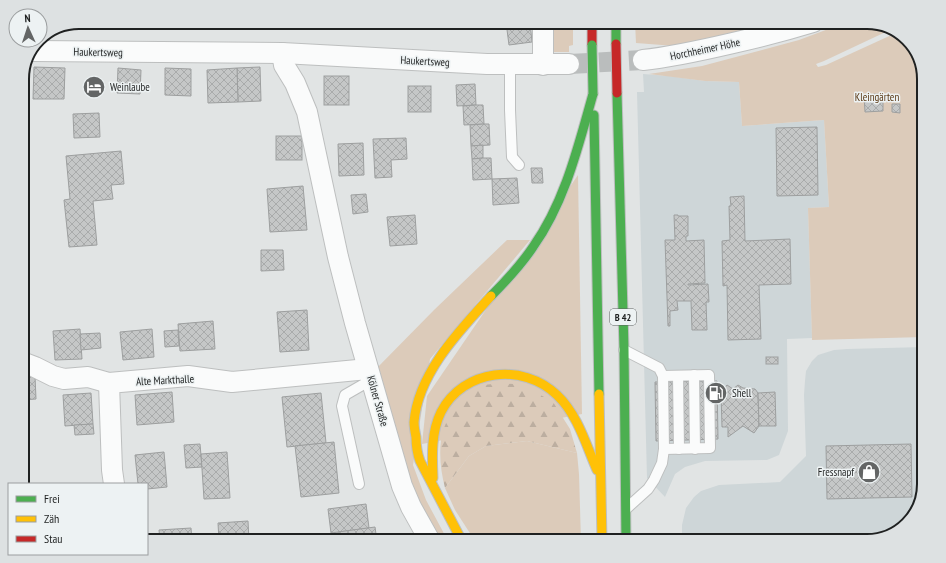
<svg xmlns="http://www.w3.org/2000/svg" width="946" height="563" font-family="'PT Sans Narrow',sans-serif">
  <style>
    .built { fill: #ced6d8 }
    .green { fill: #dccbba }
    .forest { fill: url(#forest-firs) }
    .building { fill: url(#building-cross-hatch); stroke: #9d9f9f }
    .lines { fill: none; stroke-linecap: round; stroke-linejoin: round }
    .street-tunnel { stroke: #babdbd; stroke-width: 20; stroke-dasharray: 20 10; stroke-linecap: butt }
    .lane-casing { stroke: #bdbfbf; stroke-width: 12 }
    .street-casing { stroke: #bdbfbf; stroke-width: 22 }
    .fast-casing { stroke: #bdbfbf; stroke-width: 11 }
    .slow-casing { stroke: #bdbfbf; stroke-width: 11 }
    .jam-casing { stroke: #bdbfbf; stroke-width: 11 }
    .lane { stroke: #fafbfb; stroke-width: 10 }
    .street { stroke: #fafbfb; stroke-width: 20 }
    .fast { stroke: #4caf50; stroke-width: 9 }
    .slow { stroke: #ffc107; stroke-width: 9 }
    .jam { stroke: #c62828; stroke-width: 9 }
    .fast-bridge-casing { stroke: #bdbfbf; stroke-width: 11; stroke-linecap: butt }
    .jam-bridge-casing { stroke: #bdbfbf; stroke-width: 11; stroke-linecap: butt }
    .fast-bridge { stroke: #4caf50; stroke-width: 9 }
    .jam-bridge { stroke: #c62828; stroke-width: 9 }
    .labels { text-anchor: middle; stroke-width: 3; stroke-linejoin: round; paint-order: stroke }
    .shield { fill: #edf2f3; stroke: #5d6060; stroke-width: 1 }
    .shield-label { font-size: 10px; font-weight: bold; fill: #1f2121 }
    .street-label { font-size: 11px; fill: #1f2121; stroke: #edf2f3 }
    .poi-label { font-size: 11px; fill: #1f2121; stroke: #edf2f3; text-anchor: start }
    .park-label { font-size: 11px; fill: #593814; stroke: #edf2f3 }
    .rim { fill: none; stroke: #1f2121; stroke-width: 2 }
  </style>
  <defs>
    <pattern id="forest-firs" width="22" height="20" patternUnits="userSpaceOnUse"><rect width="22" height="20" fill="#dccbba"/><path d="M5 1l3.5 6h-7zM16 11l3.5 6h-7z" fill="#bcaea0"/></pattern>
    <pattern id="building-cross-hatch" width="8" height="8" patternUnits="userSpaceOnUse"><rect width="8" height="8" fill="#c5c7c7"/><path d="M0 0l8 8M0 8l8-8" fill="none" stroke="#a9abab"/></pattern>
  </defs>
  <rect width="100%" height="100%" fill="#e1e4e4"/>
  <g class="built">
    <path d="M643 74 669 76 705 81 739 82 742 126 824 120 829 207 808 208 812 338 787 339 788 431 779 455 767 460 705 461 685 467 675 474 665 497 647 478 637 92H644Z"/>
    <path d="M924 347V484L916 512 895 533 867 541H682V525L686 508 694 497 701 491 719 485 780 482 806 456 804 395 805 381 806 371 812 361 818 355 834 350 847 349Z"/>
  </g>
  <g class="green">
    <path d="M549 22H573V45L569 46V52H549Z"/>
    <path d="M635 22H745L755 25 753 31 675 46 636 43Z"/>
    <path d="M847 22H866L892 29 824 61 816 64 818 67 826 65 898 32 916 51 924 76V337L812 340 808 208 829 207 824 120 742 126 739 82 705 81 649 74 702 66 799 40Z"/>
    <path d="M578 175 582 414 422 444 427 396Z"/>
    <path d="M507 240H530L430 359 413 465 426 500 448 541H440L413 493 375 370 434 310Z"/>
    <path d="M527 441 577 453 579 474 581 541H475L455 510 445 488 469 456 486 446Z"/>
  </g>
  <path class="forest" d="M521 384 553 402 570 429 577 453 527 441 486 446 469 456 445 488C441 472 439 457 441 440 443 421 464 389 484 385 495 383 509 384 521 384Z"/>
  <g class="building">
    <rect x="223" y="22" width="22" height="4"/>
    <rect x="261" y="22" width="28" height="3"/>
    <path d="M309 22H350V28L309 26Z"/>
    <path d="M506 22H530L532 42 509 45Z"/>
    <path d="M34 67 65 68 64 99H33Z"/>
    <path d="M260 67 261 101 238 102 237 68Z"/>
    <path d="M118 68 141 70 140 94 117 93Z"/>
    <path d="M165 68 191 69V96L165 95Z"/>
    <path d="M237 68 238 102 208 103 207 70Z"/>
    <rect x="324" y="76" width="25" height="29"/>
    <path d="M475 84 476 105 457 106 456 85Z"/>
    <rect x="408" y="86" width="23" height="26"/>
    <path d="M878 94 879 99 883 100V111L865 112 864 95Z"/>
    <path d="M919 103H924V110L919 111Z"/>
    <path d="M892 104H900V113L892 112Z"/>
    <path d="M476 105H483L484 124 464 125 463 106Z"/>
    <path d="M99 113 100 137 74 138 73 114Z"/>
    <path d="M484 124H489L490 145 471 146 470 125Z"/>
    <path d="M817 127 818 195 777 196 776 128Z"/>
    <rect x="276" y="136" width="26" height="24"/>
    <path d="M406 138 407 159 391 160 392 177 375 178 373 139Z"/>
    <path d="M363 143 364 175 339 176 338 144Z"/>
    <path d="M483 145V158L472 159 471 146Z"/>
    <path d="M121 151 124 184 111 185 113 199 93 201 97 245 69 247 64 200 70 199 66 156Z"/>
    <path d="M483 158H491L492 179 473 180 472 159Z"/>
    <path d="M531 168H542L543 183H532Z"/>
    <path d="M517 178 519 203 493 205 492 179Z"/>
    <path d="M303 186 307 230 270 232 267 189Z"/>
    <path d="M366 194 368 212 353 214 351 195Z"/>
    <path d="M744 196 745 241 790 239 791 284 759 285 761 339 728 340 727 285 723 286 722 241 730 240 729 206H731L730 197Z"/>
    <path d="M415 215 417 244 390 246 387 217Z"/>
    <path d="M674 215H678V216H688V236H686V241L704 240 705 283 688 284V285L708 284 709 302H706L707 330H692L691 301H677L678 310 670 311V326H668L665 240H675Z"/>
    <path d="M261 250H283L284 270 261 271Z"/>
    <path d="M307 310 309 350 280 352 277 312Z"/>
    <path d="M213 321 215 349 180 351 178 324Z"/>
    <path d="M80 329 82 359 55 360 53 331Z"/>
    <path d="M152 329 154 357 123 360 120 332Z"/>
    <path d="M178 330 179 346 165 347 164 331Z"/>
    <path d="M100 333 101 348 81 350 80 334Z"/>
    <rect x="766" y="357" width="12" height="7"/>
    <path d="M35 376 36 399 22 400V377Z"/>
    <path d="M717 381 718 439 656 441 655 382Z"/>
    <path d="M727 385 733 389 738 385 743 388 755 389 758 393 759 426 754 433 743 426 728 437V427H722L721 393Z"/>
    <path d="M172 392 174 422 137 425 135 395Z"/>
    <path d="M775 392 776 426H759L758 393Z"/>
    <path d="M91 393 93 424 65 426 63 395Z"/>
    <path d="M321 393 326 443 287 447 282 397Z"/>
    <path d="M93 424 94 434 75 435 74 425Z"/>
    <path d="M334 442 339 493 301 497 295 446Z"/>
    <path d="M200 444 202 467 186 468 184 445Z"/>
    <path d="M911 444 912 497 827 499 826 446Z"/>
    <path d="M164 452 167 487 147 489V484H138L135 455Z"/>
    <path d="M227 452 230 498 204 499 201 454Z"/>
    <path d="M22 453H24L26 477H22Z"/>
    <path d="M366 504 369 528 331 533 328 509Z"/>
    <path d="M248 521 249 541H219L218 523Z"/>
    <path d="M375 527 377 541H339L338 532Z"/>
    <path d="M191 528 192 541H160L159 530Z"/>
  </g>
  <g class="lines">
    <path class="street-tunnel" d="M569 64 643 60"/>
    <g class="lane-casing">
      <g id="lane">
        <path d="M766 22 768 24 773 34"/>
        <path d="M510 65V110L512 157 519 165"/>
        <path d="M624 350 659 368 663 376 664 449 662 463 654 480 648 489 627 508"/>
        <path d="M694 375 695 449"/>
        <path d="M663 376 709 375 710 448 664 449"/>
        <path d="M678 376 679 449"/>
        <path d="M359 484 342 406 345 395 371 380"/>
      </g>
    </g>
    <g class="street-casing">
      <g id="street">
        <path d="M33 51 282 53 487 64H569"/>
        <path d="M282 53 284 65 295 83 307 112 338 257 355 323 402 486 411 507 430 541"/>
        <path d="M643 60C673 57 703 50 733 43 760 37 787 30 813 22"/>
        <path d="M543 65V22"/>
        <path d="M22 362 35 367 53 376 64 379 88 377 109 383"/>
        <path d="M114 484 112 470 109 383 188 376 232 382 368 369"/>
      </g>
    </g>
    <g class="fast-casing">
      <g id="fast">
        <path d="M616 22V44"/>
        <path d="M617 93 624 349 626 541"/>
        <path d="M594 115 599 394"/>
        <path d="M491 296C506 281 521 265 533 247 565 202 578 147 593 94"/>
      </g>
    </g>
    <g class="slow-casing">
      <g id="slow">
        <path d="M599 394 602 541"/>
        <path d="M433 478C432 456 431 432 441 412 463 369 523 362 557 395 578 415 586 445 597 470"/>
        <path d="M462 541 420 461C417 453 416 445 416 437 415 432 414 426 414 422 418 373 460 330 491 296"/>
      </g>
    </g>
    <g class="jam-casing">
      <path id="jam" d="M592 22V45"/>
    </g>
    <use href="#lane" class="lane"/>
    <use href="#street" class="street"/>
    <use href="#fast" class="fast"/>
    <use href="#slow" class="slow"/>
    <use href="#jam" class="jam"/>
    <g class="fast-bridge-casing">
      <path id="fast-bridge" d="M592 45 593 94"/>
    </g>
    <g class="jam-bridge-casing">
      <path id="jam-bridge" d="M616 44 617 93"/>
    </g>
    <use href="#fast-bridge" class="fast-bridge"/>
    <use href="#jam-bridge" class="jam-bridge"/>
  </g>
  <defs>
    <g id="hotel-disc" transform="scale(1.15)"><circle r="9.5" fill="#636565" stroke="#edf2f3"/><path d="M-6-4.5h1.5V1H6V5H4.5V3h-9V5H-6ZM-4 0a1.8 1.8 0 1 1 3.6 0ZM.5 0V-2.5h3Q6-2.5 6 0Z" fill="#fff"/></g>
    <g id="fuel-disc" transform="scale(1.15)"><circle r="9.5" fill="#636565" stroke="#edf2f3"/><path d="M-5.5-6h7V0h2V4h1.3V-2.5L3-4.5l.8-.8L6-3V5H2.5V1h-1V6h-7ZM-4.2-4.7v3.2H.2V-4.7Z" fill="#fff"/></g>
    <g id="shop-disc" transform="scale(1.15)"><circle r="9.5" fill="#636565" stroke="#edf2f3"/><path d="M-5-2.5h2.3a2.7 3.5 0 0 1 5.4 0H5L5.5 6h-11ZM-1.5-2.5h3a1.5 2.3 0 0 0-3 0Z" fill="#fff"/></g>
  </defs>
  <g fill-rule="evenodd">
    <use href="#hotel-disc" x="94" y="87"/>
    <use href="#fuel-disc" x="716" y="393"/>
    <use href="#shop-disc" x="869" y="472"/>
  </g>
  <g class="labels">
    <rect class="shield" x="610" y="309" width="26" height="16" rx="3"/>
    <g class="shield-label">
      <text x="623" y="321">B 42</text>
    </g>
    <g class="street-label">
      <text transform="translate(705 49) rotate(-12)" y="4">Horchheimer Höhe</text>
      <text transform="translate(98 52) rotate(1)" y="4">Haukertsweg</text>
      <text transform="translate(425 61) rotate(3)" y="4">Haukertsweg</text>
      <text transform="translate(165 380) rotate(-3)" y="4">Alte Markthalle</text>
      <text transform="translate(378 401) rotate(74)" y="4">Kölner Straße</text>
    </g>
    <g class="poi-label">
      <text x="110" y="91">Weinlaube</text>
      <text x="732" y="397">Shell</text>
      <text x="854" y="476" text-anchor="end">Fressnapf</text>
    </g>
    <g class="park-label">
      <text x="877" y="101">Kleingärten</text>
    </g>
  </g>
  <path d="M0 0H946V563H0ZM79 29H867A50 50 0 0 1 917 79V484A50 50 0 0 1 867 534H79A50 50 0 0 1 29 484V79A50 50 0 0 1 79 29Z" fill="#dde1e2" fill-rule="evenodd"/>
  <path class="rim" d="M79 29H867A50 50 0 0 1 917 79V484A50 50 0 0 1 867 534H79A50 50 0 0 1 29 484V79A50 50 0 0 1 79 29Z"/>
  <rect x="8" y="483" width="140" height="72" fill="#edf2f3" stroke="#9b9e9f"/>
  <rect x="16" y="496" width="20" height="6" fill="#4caf50" stroke="#9b9e9f"/>
  <text x="44" y="503" font-size="12" fill="#1f2121">Frei</text>
  <rect x="16" y="516" width="20" height="6" fill="#ffc107" stroke="#9b9e9f"/>
  <text x="44" y="523" font-size="12" fill="#1f2121">Zäh</text>
  <rect x="16" y="536" width="20" height="6" fill="#c62828" stroke="#9b9e9f"/>
  <text x="44" y="543" font-size="12" fill="#1f2121">Stau</text>
  <g transform="translate(28 28) rotate(357)"><circle r="19" fill="#edf2f3" stroke="#9b9e9f"/>
  <path d="M0-3L7 15L0 10L-7 15Z" fill="#636565"/>
  <text y="-6" font-size="11" font-weight="bold" text-anchor="middle" fill="#1f2121">N</text>
  </g>
</svg>
